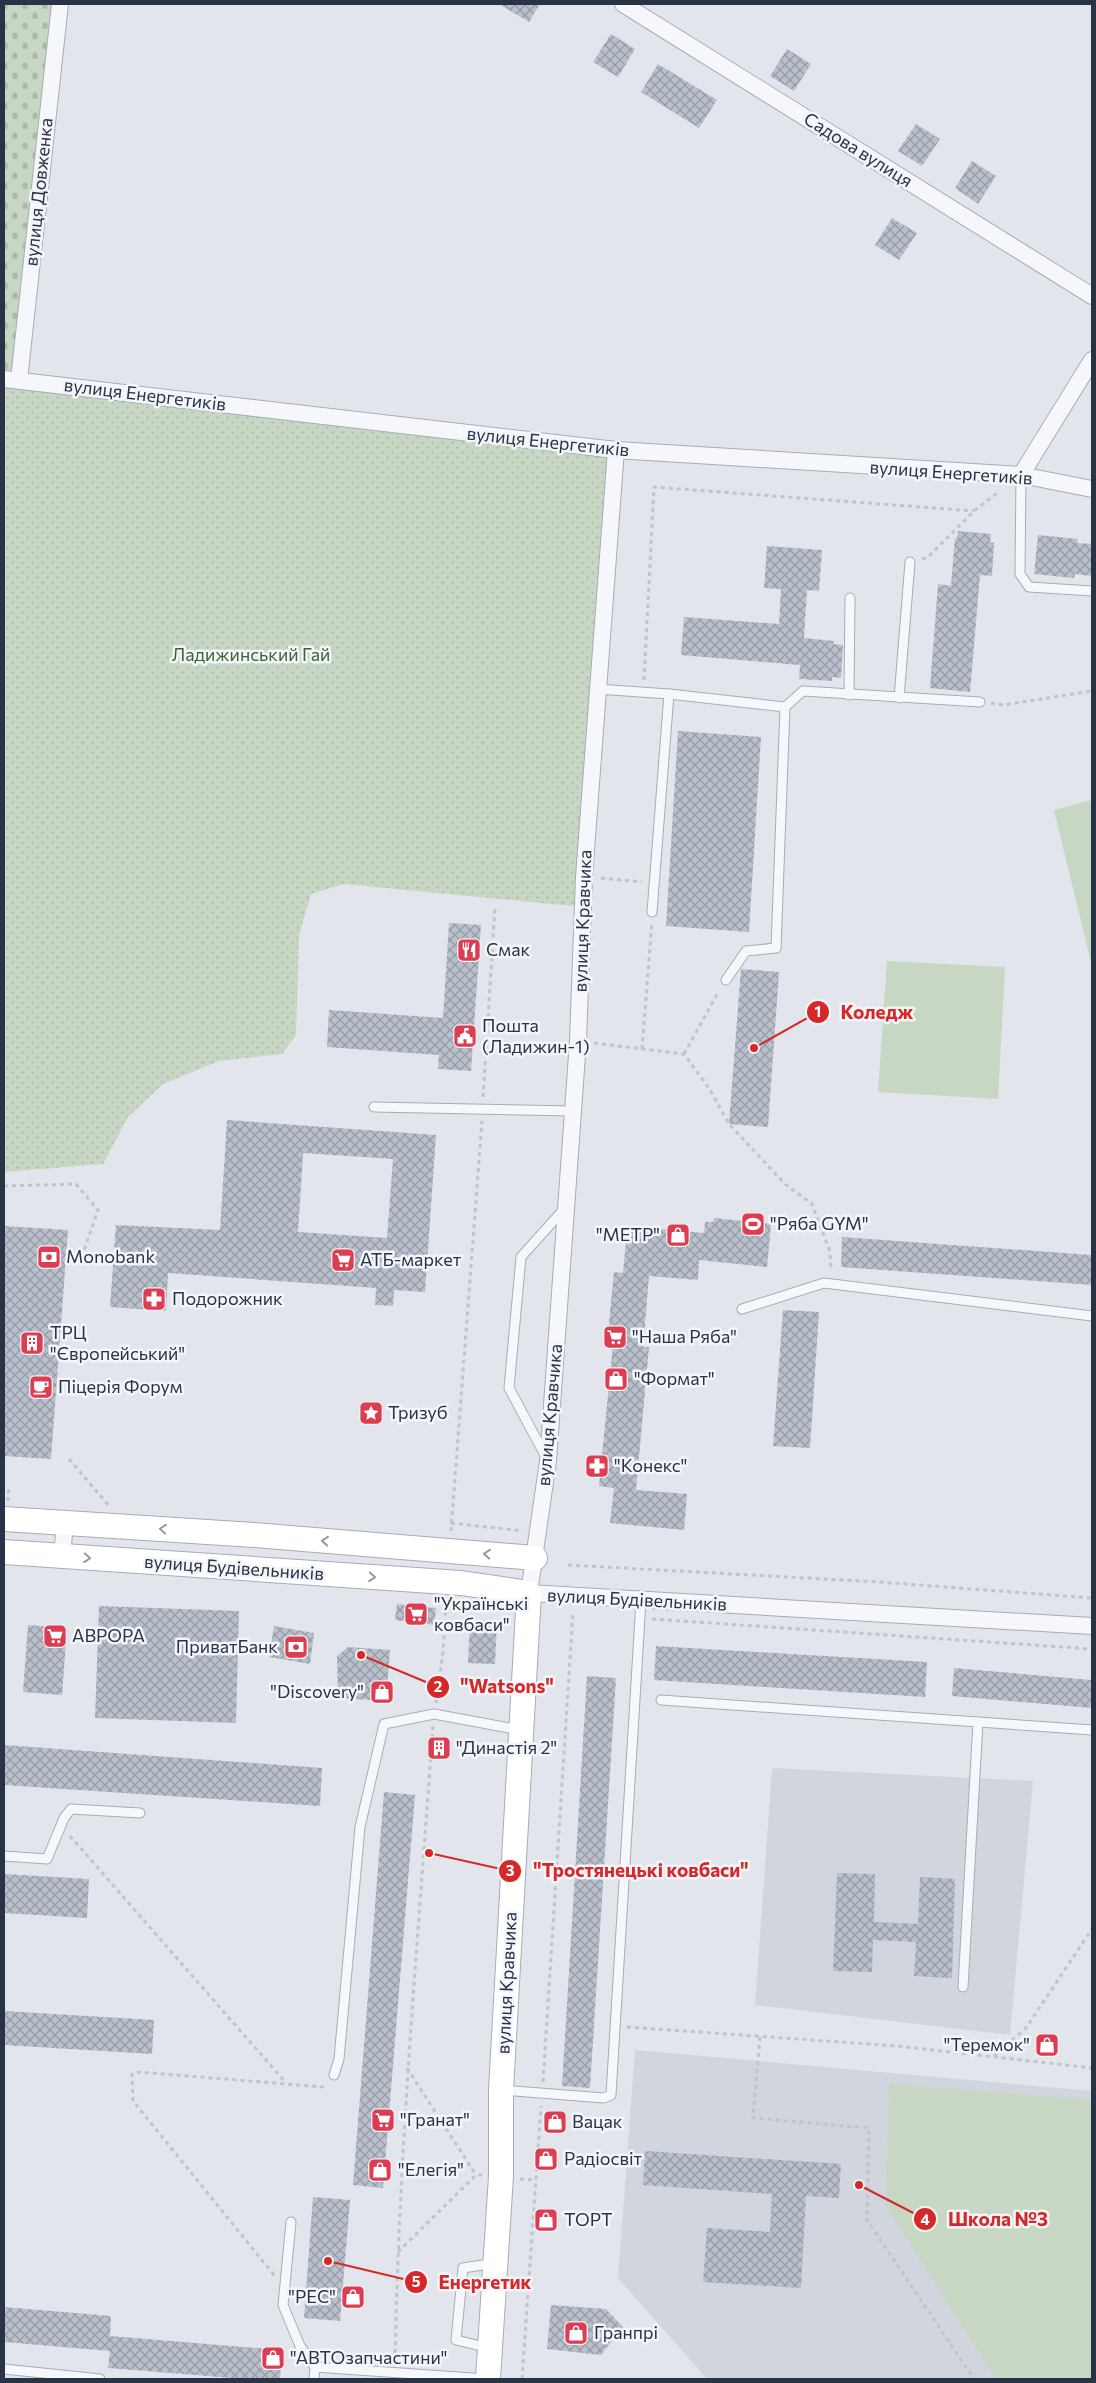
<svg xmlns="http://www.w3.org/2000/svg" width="1096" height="2383" font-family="Commissioner,sans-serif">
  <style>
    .built { fill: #d0d5de }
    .green { fill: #c7d7c3 }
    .cemetery { fill: url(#cemetery-stones) }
    .park { fill: url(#park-dots) }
    .building { fill: url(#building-cross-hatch); fill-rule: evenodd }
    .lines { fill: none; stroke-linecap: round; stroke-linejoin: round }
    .lane-casing { stroke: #a6adb7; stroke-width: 11 }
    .street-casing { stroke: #a6adb7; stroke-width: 18 }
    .secondary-casing { stroke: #a6adb7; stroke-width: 26 }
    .path { stroke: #c0c4cb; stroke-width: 3; stroke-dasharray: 4 4; stroke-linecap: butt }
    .lane { stroke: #f6f7fa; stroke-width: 9 }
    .street { stroke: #f6f7fa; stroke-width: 16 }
    .secondary { stroke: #fff; stroke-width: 24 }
    .oneway { stroke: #9499a2 }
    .labels { text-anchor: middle; stroke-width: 5; stroke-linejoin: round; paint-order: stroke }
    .street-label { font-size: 18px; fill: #283346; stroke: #f3f5f9 }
    .park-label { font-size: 18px; fill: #3c6334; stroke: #f3f5f9 }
    .poi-label { font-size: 18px; fill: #283346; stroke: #f3f5f9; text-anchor: start }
    .leader { fill: none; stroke: #d62828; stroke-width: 2 }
    .callout-dot { fill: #d62828; stroke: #f3f5f9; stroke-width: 2 }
    .mark-label { font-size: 15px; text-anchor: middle; font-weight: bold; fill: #fff }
    .callout-label { font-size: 19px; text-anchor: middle; font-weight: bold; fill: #d62828; stroke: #f3f5f9; stroke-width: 5; stroke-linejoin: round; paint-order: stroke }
  </style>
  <defs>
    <pattern id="cemetery-stones" width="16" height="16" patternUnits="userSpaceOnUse" patternTransform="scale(1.25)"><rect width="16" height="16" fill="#c7d7c3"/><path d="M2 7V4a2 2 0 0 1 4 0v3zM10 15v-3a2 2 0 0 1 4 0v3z" fill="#abb9a9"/></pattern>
    <pattern id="park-dots" width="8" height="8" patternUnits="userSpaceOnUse" patternTransform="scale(1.25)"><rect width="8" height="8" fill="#c7d7c3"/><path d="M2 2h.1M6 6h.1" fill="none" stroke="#abb9a9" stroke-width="1.8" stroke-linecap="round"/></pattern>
    <pattern id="building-cross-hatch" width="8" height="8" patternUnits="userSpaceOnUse" patternTransform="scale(1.25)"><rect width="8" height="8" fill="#b9bfcb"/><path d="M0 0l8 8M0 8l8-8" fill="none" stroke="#969ca7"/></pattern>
  </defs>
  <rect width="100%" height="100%" fill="#e2e6ec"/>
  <g class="built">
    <path d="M772 1768 1033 1781 1010 2035 755 2005Z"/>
    <path d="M635 2050 1092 2091V2379H707L618 2278Z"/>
  </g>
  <g class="green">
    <path d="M1092 800V967L1054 810Z"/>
    <path d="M887 961 1005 967 998 1099 878 1092Z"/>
    <path d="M889 2084 1092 2100V2379H996L886 2206Z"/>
  </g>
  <path class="cemetery" d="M4 4H61L19 380 4 379Z"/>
  <path class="park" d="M4 379 616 450 583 907 344 884 311 894 299 935 296 1035 282 1054 219 1061 163 1084 128 1117 103 1164 4 1172Z"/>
  <g class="building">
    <path d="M499 4H540L529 22Z"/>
    <path d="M611 34 635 49 618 77 593 62Z"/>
    <path d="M787 49 811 64 794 91 770 76Z"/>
    <path d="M658 64 717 100 699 128 641 92Z"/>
    <path d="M916 124 940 139 922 166 898 151Z"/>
    <path d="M972 161 996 176 978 204 955 188Z"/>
    <path d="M892 218 917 233 899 260 875 245Z"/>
    <path d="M958 531 991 534 990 542 994 543 992 576 980 575 970 692 930 688 938 584 951 586 955 538 957 539Z"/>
    <path d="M1038 535 1078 539 1077 543 1092 544V576L1075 574 1074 578 1034 574Z"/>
    <path d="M767 546 822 550 819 591 807 590 804 638 834 641 833 644 843 645 841 678 832 677V681L799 679 800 665 681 655 684 617 779 624 781 589 764 588Z"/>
    <path d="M678 731 761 737 749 932 666 926Z"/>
    <path d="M449 923 481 925 471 1071 438 1069 439 1055 327 1047 329 1010 443 1018Z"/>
    <path d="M741 969 779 972 768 1127 729 1124Z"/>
    <path d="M227 1120 436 1135 425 1292 394 1290 393 1306 375 1305 376 1288 168 1273 166 1311 110 1307 116 1225 220 1230ZM303 1153 393 1159 387 1238 298 1232Z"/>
    <path d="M714 1218 771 1224 767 1267 699 1260 698 1280 649 1276 643 1347H649L636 1490 687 1494 684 1530 610 1523 614 1488 599 1486 613 1344H607L614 1272 623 1273 627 1231 637 1232 638 1227 704 1233 705 1222H713Z"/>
    <path d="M4 1226 68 1230 51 1459 4 1456Z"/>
    <path d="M842 1237 1092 1255V1285L841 1267Z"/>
    <path d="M783 1310 819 1312 810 1448 773 1446Z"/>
    <path d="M397 1604 436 1608 434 1625 395 1620Z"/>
    <path d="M99 1606 239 1611 236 1723 95 1718Z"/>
    <path d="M470 1620 497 1621 495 1664 468 1663Z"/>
    <path d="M28 1625 67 1628 62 1695 23 1692Z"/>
    <path d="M274 1626 314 1633 310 1664 269 1657Z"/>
    <path d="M656 1646 927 1662 925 1697 654 1680Z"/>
    <path d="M348 1647 390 1650 386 1701 338 1698 337 1656Z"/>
    <path d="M954 1668 1092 1680V1708L952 1696Z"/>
    <path d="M587 1676 616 1678 590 2088 562 2086Z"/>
    <path d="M4 1745 322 1768 320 1806 4 1785Z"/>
    <path d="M384 1792 415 1795 383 2188 353 2185Z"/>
    <path d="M837 1873 875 1874 874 1922 918 1924 920 1877 955 1879 952 1978 914 1976 916 1942 873 1940 872 1972 833 1971Z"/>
    <path d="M4 1874 89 1879 87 1918 4 1913Z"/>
    <path d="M4 2011 154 2020 152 2054 4 2045Z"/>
    <path d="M645 2151 841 2164 839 2198 806 2196 801 2288 703 2282 707 2228 770 2232 772 2194 643 2185Z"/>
    <path d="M313 2197 350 2200 340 2321 304 2318Z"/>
    <path d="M551 2305 606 2309 623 2327 601 2355 547 2349Z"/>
    <path d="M4 2307 111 2316 110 2336 282 2350 280 2379H245L108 2368 110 2351 4 2342Z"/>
  </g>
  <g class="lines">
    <g class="lane-casing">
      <g id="lane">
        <path d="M1021 475 1020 574 1029 587 1092 591"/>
        <path d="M597 689 669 694 652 912"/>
        <path d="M669 694 785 707"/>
        <path d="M849 695 850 598"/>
        <path d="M899 698 910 562"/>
        <path d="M726 980 746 951 776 948 785 707 803 691 980 702"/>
        <path d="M374 1107 572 1111"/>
        <path d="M742 1309 824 1283 1092 1316"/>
        <path d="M546 1457 509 1388 521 1257 566 1207"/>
        <path d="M661 1700 1092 1730"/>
        <path d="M4 1856 47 1859 64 1818 71 1809 140 1813"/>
        <path d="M963 1987 978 1722"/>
        <path d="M334 2075 339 2059 360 1827 384 1724 434 1714 520 1730"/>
        <path d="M501 2090 604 2098 611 2095 641 1600"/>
        <path d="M291 2222 283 2305 300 2346 315 2367"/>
        <path d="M489 2348 456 2340 463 2268 495 2263"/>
        <path d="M4 2369 100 2379"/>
        <path d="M314 2379 315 2367 487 2379"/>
      </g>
    </g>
    <g class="street-casing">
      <g id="street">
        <path d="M623 4 1092 296"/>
        <path d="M4 379 616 450 1021 475 1092 489"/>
        <path d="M19 380 60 4"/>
        <path d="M616 450 584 877 578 1041 548 1461 529 1593 1092 1626"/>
        <path d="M1021 475 1092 360"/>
        <path d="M62 1556 65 1523"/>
      </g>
    </g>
    <g class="secondary-casing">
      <g id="secondary">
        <path d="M4 1519 254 1535 535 1558"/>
        <path d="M4 1552 461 1583 529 1593 501 2090V2176L488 2379"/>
      </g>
    </g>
    <g class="path">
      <path d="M922 559 928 557 974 511 1000 491"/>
      <path d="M644 680 654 487 974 511"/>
      <path d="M991 703 1003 705 1092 691"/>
      <path d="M601 878 642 882"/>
      <path d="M594 1043 684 1054 709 1088 729 1124 785 1184 812 1204 830 1252 831 1271"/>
      <path d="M642 1049 652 922"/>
      <path d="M684 1054 719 991"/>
      <path d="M483 1097 495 908"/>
      <path d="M4 1186 76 1184 98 1210 82 1256"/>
      <path d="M69 1459 109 1506"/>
      <path d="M8 1501 9 1486"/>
      <path d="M451 1523 523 1531"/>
      <path d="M451 1531 482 1121"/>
      <path d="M568 1565 879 1582 1092 1598"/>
      <path d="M652 1619 1092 1649"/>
      <path d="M436 1703 443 1652 446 1602"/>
      <path d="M70 1836 286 2083"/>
      <path d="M627 2027 898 2046 1092 2068"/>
      <path d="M760 2037 753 2118 869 2128 867 2220 974 2379"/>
      <path d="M994 2056 1026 2028 1092 1929"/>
      <path d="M407 2068 476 2175"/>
      <path d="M543 2082 573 1612"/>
      <path d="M520 2179 535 2180"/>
      <path d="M398 2252 476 2175H482"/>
      <path d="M274 2275 133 2101 132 2074 139 2072 323 2087 326 2084"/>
      <path d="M395 2361C399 2149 418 1938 433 1726"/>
      <path d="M522 2379 541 2106"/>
    </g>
    <use href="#lane" class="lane"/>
    <use href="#street" class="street"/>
    <use href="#secondary" class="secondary"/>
  </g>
  <defs><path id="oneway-chevron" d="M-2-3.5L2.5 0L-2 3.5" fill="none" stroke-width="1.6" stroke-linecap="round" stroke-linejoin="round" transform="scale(1.25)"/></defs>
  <g class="oneway">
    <use href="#oneway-chevron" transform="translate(163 1529) rotate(-176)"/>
    <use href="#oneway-chevron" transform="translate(325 1541) rotate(-175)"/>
    <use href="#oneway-chevron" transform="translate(487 1554) rotate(-175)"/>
    <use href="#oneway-chevron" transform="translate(87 1558) rotate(4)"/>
    <use href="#oneway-chevron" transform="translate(372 1577) rotate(4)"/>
  </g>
  <defs>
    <g id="restaurant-square" transform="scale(1.25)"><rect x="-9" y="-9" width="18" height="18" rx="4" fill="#dc3d51" stroke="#f3f5f9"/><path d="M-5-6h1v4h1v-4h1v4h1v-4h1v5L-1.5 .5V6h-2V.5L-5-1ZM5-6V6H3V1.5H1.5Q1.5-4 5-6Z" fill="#fff"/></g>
    <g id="civic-square" transform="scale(1.25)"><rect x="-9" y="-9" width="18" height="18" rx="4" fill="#dc3d51" stroke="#f3f5f9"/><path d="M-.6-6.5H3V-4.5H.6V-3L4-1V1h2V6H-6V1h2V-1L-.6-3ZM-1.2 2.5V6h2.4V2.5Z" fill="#fff"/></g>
    <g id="stadium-square" transform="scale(1.25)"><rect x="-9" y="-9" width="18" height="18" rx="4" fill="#dc3d51" stroke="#f3f5f9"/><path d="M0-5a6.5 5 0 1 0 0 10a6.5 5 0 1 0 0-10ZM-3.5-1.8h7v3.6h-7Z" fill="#fff"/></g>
    <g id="shop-square" transform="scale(1.25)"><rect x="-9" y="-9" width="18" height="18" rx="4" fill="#dc3d51" stroke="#f3f5f9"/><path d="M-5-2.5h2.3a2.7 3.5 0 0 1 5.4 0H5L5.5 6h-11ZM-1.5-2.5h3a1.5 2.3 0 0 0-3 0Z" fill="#fff"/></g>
    <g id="bank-square" transform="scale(1.25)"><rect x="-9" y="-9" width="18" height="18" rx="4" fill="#dc3d51" stroke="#f3f5f9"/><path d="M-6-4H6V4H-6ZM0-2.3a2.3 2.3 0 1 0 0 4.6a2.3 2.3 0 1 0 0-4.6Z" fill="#fff"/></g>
    <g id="supermarket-square" transform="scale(1.25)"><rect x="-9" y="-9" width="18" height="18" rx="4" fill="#dc3d51" stroke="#f3f5f9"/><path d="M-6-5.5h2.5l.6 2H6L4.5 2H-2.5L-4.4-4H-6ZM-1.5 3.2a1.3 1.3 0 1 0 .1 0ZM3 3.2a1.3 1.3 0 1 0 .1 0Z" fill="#fff"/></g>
    <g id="pharmacy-square" transform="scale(1.25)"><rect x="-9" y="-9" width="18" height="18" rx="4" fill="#dc3d51" stroke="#f3f5f9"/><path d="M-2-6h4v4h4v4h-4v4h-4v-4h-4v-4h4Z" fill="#fff"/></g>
    <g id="building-square" transform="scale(1.25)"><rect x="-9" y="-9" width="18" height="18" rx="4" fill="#dc3d51" stroke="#f3f5f9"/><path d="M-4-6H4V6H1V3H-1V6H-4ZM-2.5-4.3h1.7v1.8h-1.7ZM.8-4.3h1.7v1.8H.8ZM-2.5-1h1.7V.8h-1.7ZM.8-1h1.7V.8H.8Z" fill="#fff"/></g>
    <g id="cafe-square" transform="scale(1.25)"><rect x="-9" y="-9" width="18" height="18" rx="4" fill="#dc3d51" stroke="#f3f5f9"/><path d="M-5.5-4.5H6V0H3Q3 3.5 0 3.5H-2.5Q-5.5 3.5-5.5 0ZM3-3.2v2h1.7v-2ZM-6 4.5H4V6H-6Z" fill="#fff"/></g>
    <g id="sight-square" transform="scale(1.25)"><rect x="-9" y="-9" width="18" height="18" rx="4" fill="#dc3d51" stroke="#f3f5f9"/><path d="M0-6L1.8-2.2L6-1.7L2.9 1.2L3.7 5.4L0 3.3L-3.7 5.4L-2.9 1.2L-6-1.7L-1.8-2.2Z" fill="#fff"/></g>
  </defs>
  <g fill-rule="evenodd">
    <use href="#restaurant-square" x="469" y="950"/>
    <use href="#civic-square" x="465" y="1036"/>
    <use href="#stadium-square" x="753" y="1224"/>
    <use href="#shop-square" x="678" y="1235"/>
    <use href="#bank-square" x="49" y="1257"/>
    <use href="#supermarket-square" x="343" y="1260"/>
    <use href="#pharmacy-square" x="154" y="1299"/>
    <use href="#supermarket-square" x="615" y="1337"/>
    <use href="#building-square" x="32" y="1343"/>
    <use href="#shop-square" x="616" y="1379"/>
    <use href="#cafe-square" x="41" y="1387"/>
    <use href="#sight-square" x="371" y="1413"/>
    <use href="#pharmacy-square" x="597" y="1466"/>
    <use href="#supermarket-square" x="416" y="1614"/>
    <use href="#supermarket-square" x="55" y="1636"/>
    <use href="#bank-square" x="296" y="1647"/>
    <use href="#shop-square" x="382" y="1692"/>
    <use href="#building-square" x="439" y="1748"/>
    <use href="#shop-square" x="1047" y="2045"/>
    <use href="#supermarket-square" x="383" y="2120"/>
    <use href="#shop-square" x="555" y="2122"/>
    <use href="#shop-square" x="546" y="2159"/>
    <use href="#shop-square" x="380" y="2170"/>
    <use href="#shop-square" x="546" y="2220"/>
    <use href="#shop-square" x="353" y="2297"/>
    <use href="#shop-square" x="576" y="2333"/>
    <use href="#shop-square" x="273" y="2358"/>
  </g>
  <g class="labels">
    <g class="street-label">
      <text transform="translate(858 150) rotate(32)" y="6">Садова вулиця</text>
      <text transform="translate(39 192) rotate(-84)" y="6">вулиця Довженка</text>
      <text transform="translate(145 395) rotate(7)" y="6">вулиця Енергетиків</text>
      <text transform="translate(548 442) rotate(6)" y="6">вулиця Енергетиків</text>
      <text transform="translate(951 473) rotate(4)" y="6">вулиця Енергетиків</text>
      <text transform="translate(583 921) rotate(-88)" y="6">вулиця Кравчика</text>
      <text transform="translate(550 1415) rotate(-85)" y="6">вулиця Кравчика</text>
      <text transform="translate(234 1568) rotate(4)" y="6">вулиця Будівельників</text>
      <text transform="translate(637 1600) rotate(3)" y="6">вулиця Будівельників</text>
      <text transform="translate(507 1983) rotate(-87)" y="6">вулиця Кравчика</text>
    </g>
    <g class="park-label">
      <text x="251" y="661">Ладижинський Гай</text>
    </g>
    <g class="poi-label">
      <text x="486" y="956">Смак</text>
      <text x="482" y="1032">Пошта<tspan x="482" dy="21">(Ладижин-1)</tspan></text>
      <text x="770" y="1230">"Ряба GYM"</text>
      <text x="660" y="1241" text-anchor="end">"МЕТР"</text>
      <text x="66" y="1263">Monobank</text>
      <text x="360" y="1266">АТБ-маркет</text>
      <text x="172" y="1305">Подорожник</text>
      <text x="50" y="1339">ТРЦ<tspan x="50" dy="21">"Європейський"</tspan></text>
      <text x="632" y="1343">"Наша Ряба"</text>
      <text x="634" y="1385">"Формат"</text>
      <text x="58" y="1393">Піцерія Форум</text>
      <text x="388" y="1419">Тризуб</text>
      <text x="614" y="1472">"Конекс"</text>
      <text x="434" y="1610">"Українські<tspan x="434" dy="21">ковбаси"</tspan></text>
      <text x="72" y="1642">АВРОРА</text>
      <text x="278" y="1653" text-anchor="end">ПриватБанк</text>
      <text x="364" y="1698" text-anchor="end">"Discovery"</text>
      <text x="456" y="1754">"Династія 2"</text>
      <text x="1030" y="2051" text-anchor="end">"Теремок"</text>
      <text x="400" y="2126">"Гранат"</text>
      <text x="572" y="2128">Вацак</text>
      <text x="564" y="2165">Радіосвіт</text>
      <text x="398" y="2176">"Елегія"</text>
      <text x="564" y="2226">ТОРТ</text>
      <text x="336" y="2303" text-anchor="end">"РЕС"</text>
      <text x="594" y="2339">Гранпрі</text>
      <text x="290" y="2364">"АВТОзапчастини"</text>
    </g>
  </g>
  <path class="leader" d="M754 1048L818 1012M361 1655L438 1687M429 1853L510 1871M859 2185L925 2219M328 2261L416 2282"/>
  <g class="callout-dot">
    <circle cx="754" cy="1048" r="5"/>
    <circle cx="361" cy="1655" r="5"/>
    <circle cx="429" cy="1853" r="5"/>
    <circle cx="859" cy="2185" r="5"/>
    <circle cx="328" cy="2261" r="5"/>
    <circle cx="818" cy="1012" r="12"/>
    <circle cx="438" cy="1687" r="12"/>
    <circle cx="510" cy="1871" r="12"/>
    <circle cx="925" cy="2219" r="12"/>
    <circle cx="416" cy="2282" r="12"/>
  </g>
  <g class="mark-label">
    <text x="818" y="1017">1</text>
    <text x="438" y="1692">2</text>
    <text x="510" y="1876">3</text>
    <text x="925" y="2225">4</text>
    <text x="416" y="2287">5</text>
  </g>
  <g class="callout-label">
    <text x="877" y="1019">Коледж</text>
    <text x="507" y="1693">"Watsons"</text>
    <text x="641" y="1877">"Тростянецькі ковбаси"</text>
    <text x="998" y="2226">Школа №3</text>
    <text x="485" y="2289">Енергетик</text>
  </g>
  <rect width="1096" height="2383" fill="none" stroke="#283346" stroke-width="10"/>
</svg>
